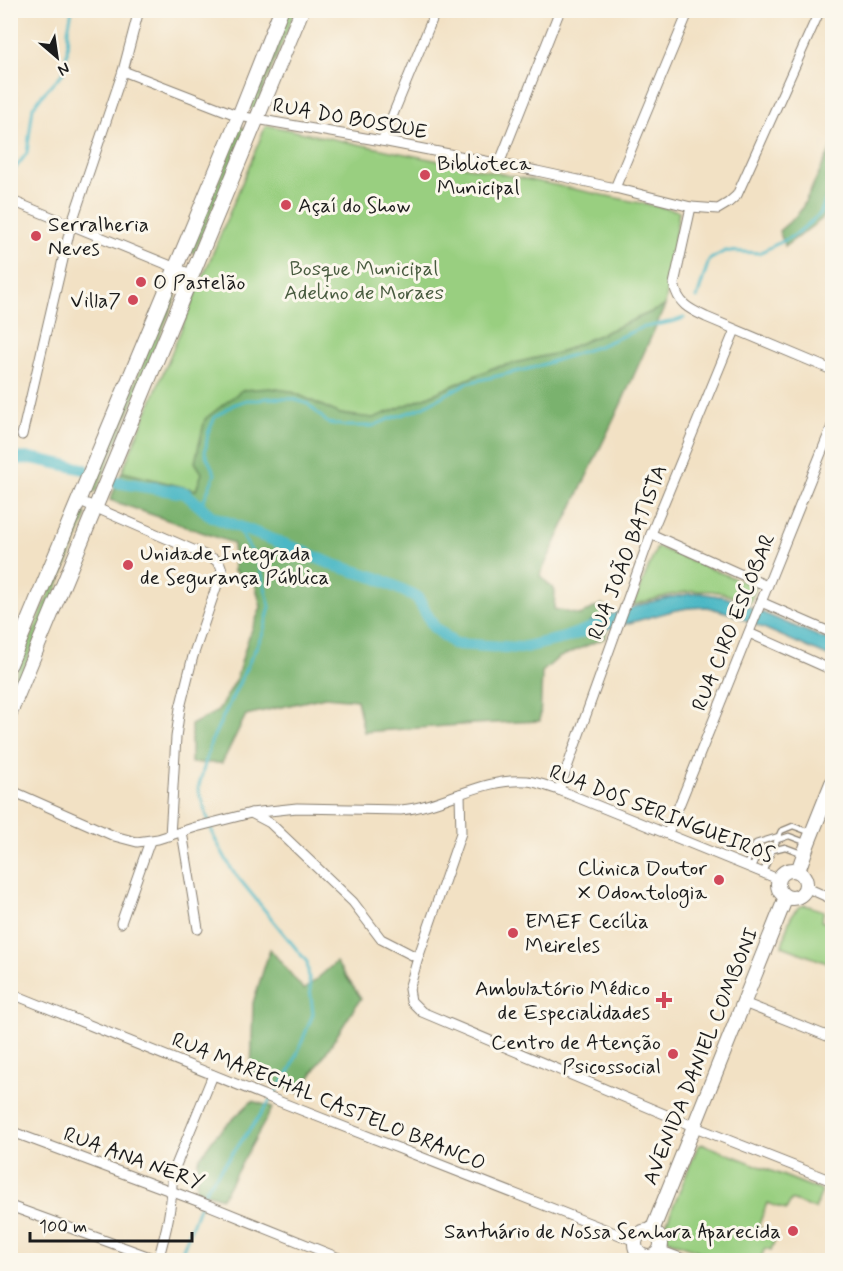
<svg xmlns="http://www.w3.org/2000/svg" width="843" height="1271" font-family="Mynerve,sans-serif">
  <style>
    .green { fill: #99cf80; stroke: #5a764e; stroke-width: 1.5 }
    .forest { fill: #7ab26e; stroke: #4b6745; stroke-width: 1.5 }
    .water { fill: #4bb8c5; stroke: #346a70; stroke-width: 1.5 }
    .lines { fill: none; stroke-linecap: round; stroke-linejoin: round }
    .stream { stroke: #4bb8c5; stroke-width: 3 }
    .canal { stroke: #4bb8c5; stroke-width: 12 }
    .lane-casing { stroke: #877e70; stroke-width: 7 }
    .street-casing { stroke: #877e70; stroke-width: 11 }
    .secondary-casing { stroke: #877e70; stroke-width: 16 }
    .lane { stroke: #fff; stroke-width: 4.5 }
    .street { stroke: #fff; stroke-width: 9 }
    .secondary { stroke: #fff; stroke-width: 14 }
    .poi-dot { fill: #d1495b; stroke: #fbf7ec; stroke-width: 2 }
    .labels { text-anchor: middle; stroke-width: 6; stroke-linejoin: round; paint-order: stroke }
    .street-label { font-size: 21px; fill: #1c1c1c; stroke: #fbf7ec }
    .poi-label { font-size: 21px; fill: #1c1c1c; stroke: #fbf7ec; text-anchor: start }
    .park-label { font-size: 21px; fill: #485b3f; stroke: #fbf7ec }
  </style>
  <rect width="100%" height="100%" fill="#fbf7ec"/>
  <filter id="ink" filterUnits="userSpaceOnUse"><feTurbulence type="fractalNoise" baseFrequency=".0167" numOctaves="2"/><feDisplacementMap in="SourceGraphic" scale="12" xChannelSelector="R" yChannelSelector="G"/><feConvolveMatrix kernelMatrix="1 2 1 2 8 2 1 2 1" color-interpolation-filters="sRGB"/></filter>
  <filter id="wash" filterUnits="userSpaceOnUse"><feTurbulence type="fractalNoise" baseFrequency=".008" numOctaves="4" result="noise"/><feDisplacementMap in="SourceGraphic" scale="24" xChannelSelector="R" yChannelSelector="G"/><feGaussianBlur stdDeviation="1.35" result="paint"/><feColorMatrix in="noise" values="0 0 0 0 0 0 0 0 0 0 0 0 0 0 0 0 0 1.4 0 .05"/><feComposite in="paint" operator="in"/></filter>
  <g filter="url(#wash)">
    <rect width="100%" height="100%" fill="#f2e1c4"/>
    <g class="green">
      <path d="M289 11H295L255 108 252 110 250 106Z"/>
      <path d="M266 125 679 211 665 306 558 353 493 368 427 397 373 419 340 414 290 391 203 473 196 490 122 472Z"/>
      <path d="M243 127 245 130 194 253 190 251 240 128Z"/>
      <path d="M171 294 176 296 96 491 93 493 92 489Z"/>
      <path d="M85 512 86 517 11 700V687L81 515Z"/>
      <path d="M657 547 756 587 750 603C740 599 729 595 718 592 689 587 660 598 633 605Z"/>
      <path d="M805 905 824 911 821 921 832 925V965L782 946C786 932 789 908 805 905Z"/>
      <path d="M703 1144 822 1191 815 1209 791 1200 786 1210 767 1203 758 1227 777 1235 771 1250 765 1248 760 1260H722L667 1239 664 1236 663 1231 698 1146Z"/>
    </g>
    <g class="forest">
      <path d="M832 146V201L822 219 785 246 779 231 795 217 801 210Z"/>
      <path d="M665 306 621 404 540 575 555 591 554 609 580 615 602 604 611 615 605 638 558 658 542 672 540 721 474 724 364 732 357 700 325 697 246 715 222 763H191V725L218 711 236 680 247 642 261 607 255 583 234 571 233 543 110 500 122 472 196 490 202 473 195 462 205 419 242 390 270 388 290 391 340 414 373 418 427 397 493 368 558 353Z"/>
      <path d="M270 949 304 990 336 962 361 998 300 1093 251 1076 253 1003Z"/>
      <path d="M252 1101 273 1107 222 1198 196 1190 198 1160 215 1136Z"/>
    </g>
    <path class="water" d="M700 593 725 597 832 642V658L729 613 707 607 688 608 672 611 593 633 589 622C625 610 662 596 700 593Z"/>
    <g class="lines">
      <g class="stream">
        <path d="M10 175 27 153 33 107 43 94 63 73 67 54 68 30 72 10"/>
        <path d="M697 298 709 260 725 251 759 253 795 235 820 214 830 189 831 170 832 168"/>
        <path d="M197 504 203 502 215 474 205 453 208 433 215 417 233 405 246 400H259L266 398 293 399 308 404 328 423 347 426H373L389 419 419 409 467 383 532 368 599 346 641 328 675 321 684 318"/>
        <path d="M179 1260 206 1189 257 1120 291 1069 313 1014 307 962 232 870 214 837 198 789 211 742 263 633 270 607 259 564 236 525"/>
      </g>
      <g class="canal">
        <path d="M10 459 31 458 84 469"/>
        <path d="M116 482 185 493 211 516 292 547 334 565 377 578 417 597 434 627 455 644 521 648 564 638 606 623"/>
      </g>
    </g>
  </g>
  <g filter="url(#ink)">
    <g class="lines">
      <g class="lane-casing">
        <g id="lane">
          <path d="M777 840 789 836 805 842"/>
          <path d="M773 850 785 847 801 853"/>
          <path d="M746 865 756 843 779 836"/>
          <path d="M752 867 760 850 775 845"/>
          <path d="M763 872 781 831 793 826 809 832"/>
        </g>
      </g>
      <g class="street-casing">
        <g id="street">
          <path d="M123 71 239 116 382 141 537 171 615 188 691 207 718 209 728 203 737 195 820 10"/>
          <path d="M382 141 436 10"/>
          <path d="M499 164 560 10"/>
          <path d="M615 188 689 10"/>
          <path d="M10 200 193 275"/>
          <path d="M691 207 674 284C678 304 689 309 706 317L832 370"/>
          <path d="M22 435 71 225 123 71 139 10"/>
          <path d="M78 500 214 559 220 564 222 570 193 656 180 708 176 737 170 836"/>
          <path d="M651 534 767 586"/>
          <path d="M761 602 832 633"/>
          <path d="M749 633 832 670"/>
          <path d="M10 790 114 836 137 842 158 839 196 827 251 813 297 808 401 810C444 806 483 777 527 781 538 782 549 787 559 790L778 879"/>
          <path d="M559 790 651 534 735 330"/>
          <path d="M460 794 461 833 418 958 409 989 411 1001 422 1012 695 1127 832 1181"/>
          <path d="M251 813 270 823 353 902 381 939 418 958"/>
          <path d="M182 832 198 929"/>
          <path d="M668 833 832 426"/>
          <path d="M805 887 832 899"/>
          <path d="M121 923 150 841"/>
          <path d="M10 993 278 1101 635 1241"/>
          <path d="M744 1003 832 1038"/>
          <path d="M10 1131 208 1205 344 1260"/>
          <path d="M10 1206 158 1260"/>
          <path d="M659 1250 686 1260"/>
          <path d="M158 1260C166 1232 173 1205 172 1175L213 1075"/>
        </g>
      </g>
      <g class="secondary-casing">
        <g id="secondary">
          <path d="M10 664 239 116 281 10"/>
          <path d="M10 713 302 10"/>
          <circle cx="792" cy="884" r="14"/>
          <path d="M798 871 808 843 832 783"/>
          <path d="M652 1231 786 897"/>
          <circle cx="648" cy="1244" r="13"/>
        </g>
      </g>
      <use href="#lane" class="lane"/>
      <use href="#street" class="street"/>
      <use href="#secondary" class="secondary"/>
    </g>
  </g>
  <g class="poi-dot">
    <circle cx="425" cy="175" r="6"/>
    <circle cx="286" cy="205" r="6"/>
    <circle cx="36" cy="236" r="6"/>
    <circle cx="141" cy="282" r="6"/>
    <circle cx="133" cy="300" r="6"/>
    <circle cx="128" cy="565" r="6"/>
    <circle cx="719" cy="880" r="6"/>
    <circle cx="513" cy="933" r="6"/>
    <path d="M661 991h6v6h6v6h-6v6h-6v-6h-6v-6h6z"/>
    <circle cx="673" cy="1054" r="6"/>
    <circle cx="793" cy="1231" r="6"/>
  </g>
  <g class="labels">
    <g class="street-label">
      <text transform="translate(350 118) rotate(10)" y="7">RUA DO BOSQUE</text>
      <text transform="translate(627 552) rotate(-69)" y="7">RUA JOÃO BATISTA</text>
      <text transform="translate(733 622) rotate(-68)" y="7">RUA CIRO ESCOBAR</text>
      <text transform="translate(662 813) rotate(21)" y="7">RUA DOS SERINGUEIROS</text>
      <text transform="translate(700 1056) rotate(-68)" y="7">AVENIDA DANIEL COMBONI</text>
      <text transform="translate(329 1101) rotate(22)" y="7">RUA MARECHAL CASTELO BRANCO</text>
      <text transform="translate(134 1158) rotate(20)" y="7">RUA ANA NERY</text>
    </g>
    <g class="poi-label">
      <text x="437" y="170">Biblioteca<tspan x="437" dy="24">Municipal</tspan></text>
      <text x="298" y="212">Açaí do Show</text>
      <text x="48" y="231">Serralheria<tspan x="48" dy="24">Neves</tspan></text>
      <text x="153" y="289">O Pastelão</text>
      <text x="121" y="307" text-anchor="end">Villa7</text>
      <text x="140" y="560">Unidade Integrada<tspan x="140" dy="24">de Segurança Pública</tspan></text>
      <text x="707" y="875" text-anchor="end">Clinica Doutor<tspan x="707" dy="24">X Odontologia</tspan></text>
      <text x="525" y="928">EMEF Cecília<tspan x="525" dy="24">Meireles</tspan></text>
      <text x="650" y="995" text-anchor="end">Ambulatório Médico<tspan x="650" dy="24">de Especialidades</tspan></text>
      <text x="661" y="1049" text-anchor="end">Centro de Atenção<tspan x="661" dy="24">Psicossocial</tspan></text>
      <text x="781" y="1238" text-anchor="end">Santuário de Nossa Senhora Aparecida</text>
    </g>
    <g class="park-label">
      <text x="364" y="275">Bosque Municipal<tspan x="364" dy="24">Adelino de Moraes</tspan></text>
    </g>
  </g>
  <rect width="843" height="1271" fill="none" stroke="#fbf7ec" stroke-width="36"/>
  <g transform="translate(57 57) rotate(151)" stroke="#fbf7ec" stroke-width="4.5" paint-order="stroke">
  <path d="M0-4.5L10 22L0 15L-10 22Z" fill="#1c1c1c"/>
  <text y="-9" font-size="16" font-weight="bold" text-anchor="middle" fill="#1c1c1c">N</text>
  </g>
  <path d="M30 1232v9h162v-9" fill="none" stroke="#1c1c1c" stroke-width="3"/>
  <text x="39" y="1232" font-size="18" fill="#1c1c1c" stroke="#fbf7ec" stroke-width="4.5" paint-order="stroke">100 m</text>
</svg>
